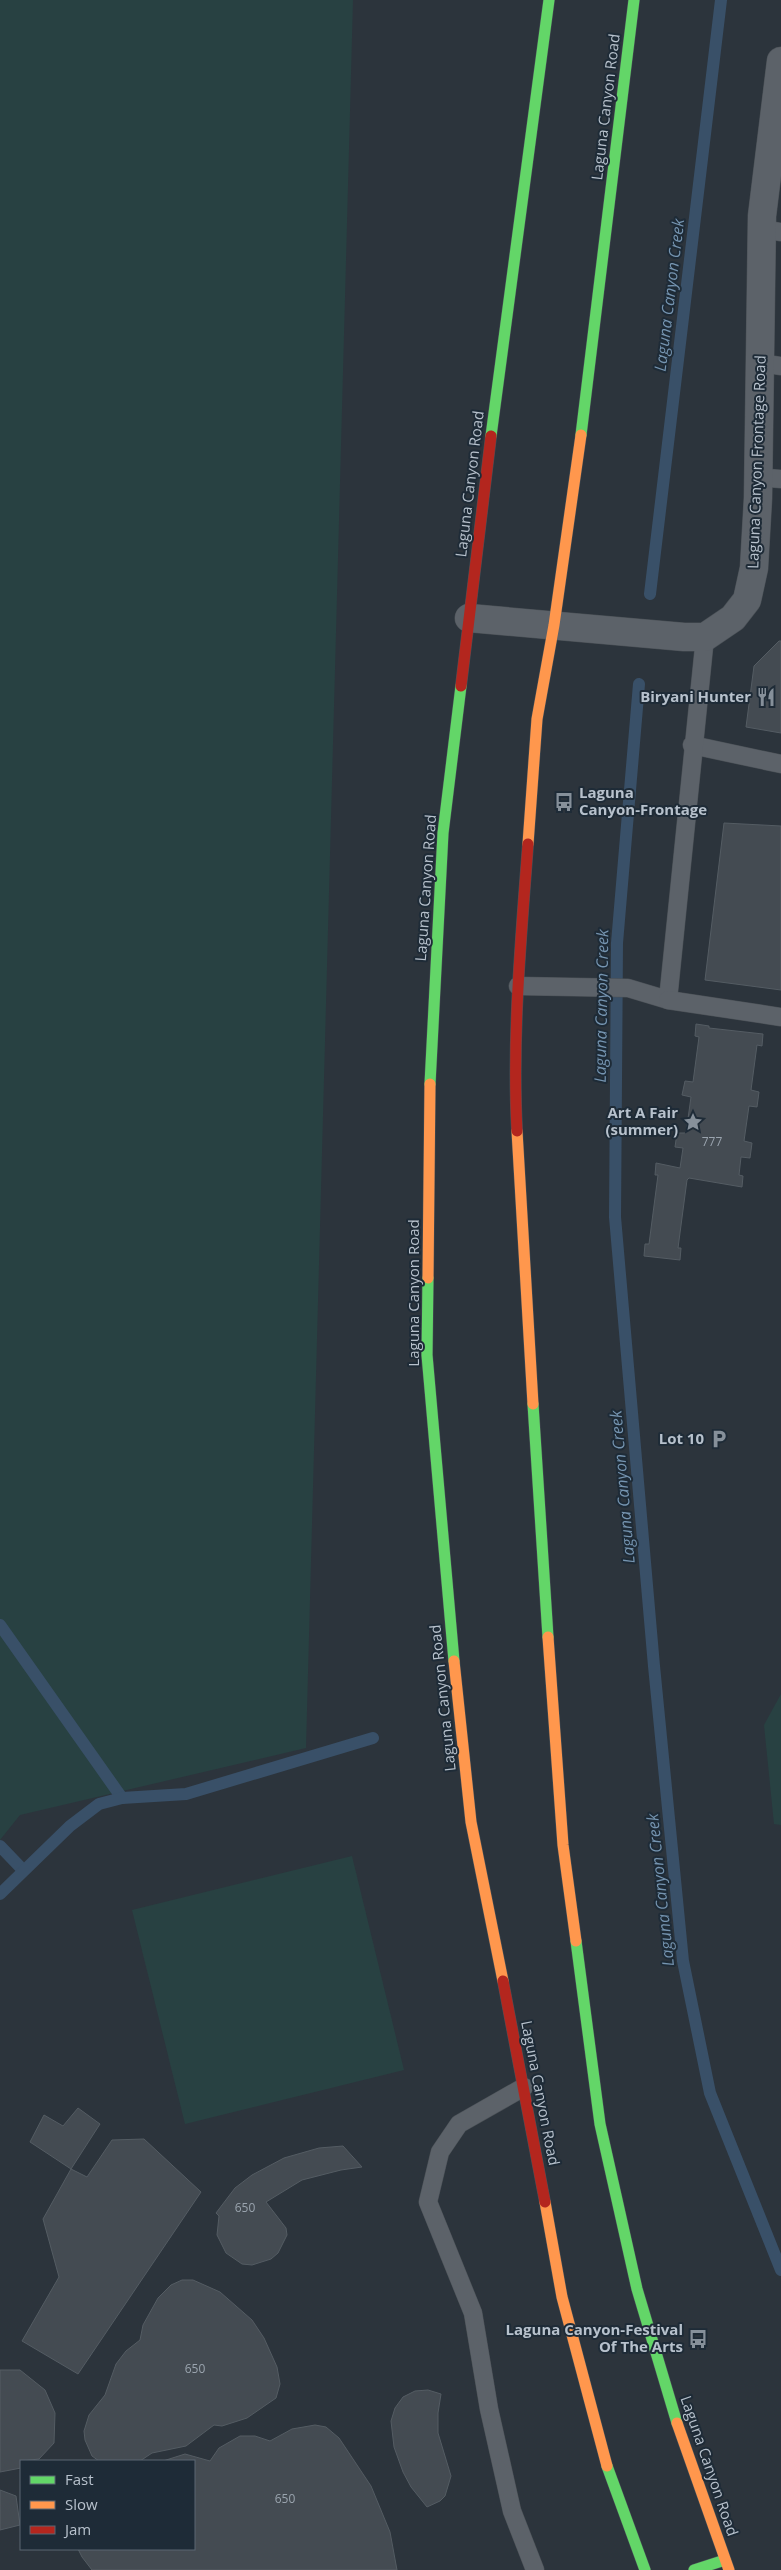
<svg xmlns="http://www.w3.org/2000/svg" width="781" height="2570" font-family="'Open Sans',sans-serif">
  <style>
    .green { fill: #284142 }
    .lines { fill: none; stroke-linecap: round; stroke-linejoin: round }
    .stream { stroke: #395068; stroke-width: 12 }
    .building { fill: #444b52; stroke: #545c63 }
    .lane-casing { stroke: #4a5056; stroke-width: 19 }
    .street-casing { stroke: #4a5056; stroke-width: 29 }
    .fast-casing { stroke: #4a5158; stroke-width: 12 }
    .slow-casing { stroke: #4a5158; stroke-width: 12 }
    .jam-casing { stroke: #4a5158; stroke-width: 12 }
    .lane { stroke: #5c6269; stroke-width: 18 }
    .street { stroke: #5c6269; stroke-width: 28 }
    .fast { stroke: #63d668; stroke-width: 11 }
    .slow { stroke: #ff974d; stroke-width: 11 }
    .jam { stroke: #b3261e; stroke-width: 11 }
    .labels { text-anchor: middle; stroke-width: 4; stroke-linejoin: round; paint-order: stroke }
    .number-label { font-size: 12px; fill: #9aa4ae }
    .street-label { font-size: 15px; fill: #b7c1cc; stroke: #1e2b37 }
    .poi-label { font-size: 15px; font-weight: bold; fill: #b7c1cc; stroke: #1e2b37; text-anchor: end }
    .water-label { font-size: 16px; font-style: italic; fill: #7594b0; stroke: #1e2b37 }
  </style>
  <rect width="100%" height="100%" fill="#2c343c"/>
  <g class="green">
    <path d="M0 0H353L306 1748 20 1815 0 1840Z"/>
    <path d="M781 1694V1825L774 1824 764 1725Z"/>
    <path d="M352 1856 404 2070 185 2124 132 1910Z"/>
  </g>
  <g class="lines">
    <g class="stream">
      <path d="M650 594 721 0"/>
      <path d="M639 684 617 943 615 1217 654 1666 683 1961 710 2093 781 2270"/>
      <path d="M0 1625 122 1798"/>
      <path d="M0 1846 23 1870"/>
      <path d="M0 1894 70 1826 99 1804 122 1798 186 1794 373 1738"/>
    </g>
  </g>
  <g class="building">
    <path d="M779 641H781V733L746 727 754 666Z"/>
    <path d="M724 823 781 826V990L705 980Z"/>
    <path d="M696 1024 709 1026V1028L763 1034 762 1046 757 1045 751 1090 759 1092 757 1107 749 1106 744 1141 752 1143 750 1158 741 1157 739 1175 743 1176 742 1187 689 1178 687 1180 678 1248H681L680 1260 644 1256 645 1244H649L658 1175H655L656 1163 680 1168 683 1148 675 1147 677 1133H686L691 1097 682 1095 685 1081 693 1082 699 1037 695 1036Z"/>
    <path d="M78 2108 100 2124 71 2169 30 2142 44 2115 63 2126Z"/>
    <path d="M144 2139 201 2192 78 2374 22 2341 59 2277 43 2219 71 2169 87 2177 112 2140Z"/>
    <path d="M343 2146 362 2167 341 2170 302 2180 266 2202 286 2228 287 2235 278 2253 271 2259 252 2265 242 2264 226 2253 217 2235 219 2216 216 2213 235 2188 252 2175 284 2158 319 2148Z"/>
    <path d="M182 2280H193L220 2292 252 2320 264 2338 277 2367 280 2384 276 2398 247 2418 222 2426 214 2425 186 2446 152 2453 140 2461H99L92 2456 85 2440 84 2431 89 2415 105 2395 116 2364 126 2351 140 2340 143 2325 158 2298 171 2285Z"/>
    <path d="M0 2370H20L45 2390 55 2413 54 2443 39 2459 21 2461V2468L0 2472Z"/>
    <path d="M428 2390 441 2394 438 2413V2433L451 2476 445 2496 440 2501 427 2507 411 2487 403 2472 394 2447 391 2421 395 2408 403 2397 415 2391Z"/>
    <path d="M315 2425 326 2427 339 2438 371 2486 390 2532 397 2570H92L82 2557 78 2549H194V2461H163L185 2454 210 2461 219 2448 240 2436H255L270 2441 292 2429Z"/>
    <path d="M0 2490 16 2496 20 2525 0 2530Z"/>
  </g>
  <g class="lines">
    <g class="lane-casing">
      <g id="lane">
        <path d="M762 229 781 232"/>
        <path d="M761 363 781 366"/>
        <path d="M757 477 781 479"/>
        <path d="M692 745 781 764"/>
        <path d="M518 986 628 988 668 1000 705 637"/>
        <path d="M668 1000 781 1017"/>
        <path d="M524 2087 459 2124 440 2152 428 2202 473 2313 489 2409 512 2511 535 2570"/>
      </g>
    </g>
    <g class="street-casing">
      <path id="street" d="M469 618 684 637H705L733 618 747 600 754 568 758 498 762 216 781 61"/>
    </g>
    <g class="fast-casing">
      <g id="fast">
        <path d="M581 435 634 0"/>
        <path d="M491 436 549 0"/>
        <path d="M430 1084 443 833 461 686"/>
        <path d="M428 1278 427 1355 454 1661"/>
        <path d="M533 1404 548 1637"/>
        <path d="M576 1941 600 2124 637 2289 677 2423"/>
        <path d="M607 2466 645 2570"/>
        <path d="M694 2570 725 2560"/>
      </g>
    </g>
    <g class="slow-casing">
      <g id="slow">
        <path d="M528 844 537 719 554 625 581 435"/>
        <path d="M517 1131 533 1404"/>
        <path d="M428 1278 430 1084"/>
        <path d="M548 1637 563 1845 576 1941"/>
        <path d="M454 1661 471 1822 503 1981"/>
        <path d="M545 2202 562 2297 607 2466"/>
        <path d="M677 2423 729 2570"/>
      </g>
    </g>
    <g class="jam-casing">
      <g id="jam">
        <path d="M461 686 491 436"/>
        <path d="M517 1131C512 1035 521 939 528 844"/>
        <path d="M503 1981 545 2202"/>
      </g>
    </g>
    <use href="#lane" class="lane"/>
    <use href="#street" class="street"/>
    <use href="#fast" class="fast"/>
    <use href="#slow" class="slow"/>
    <use href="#jam" class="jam"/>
  </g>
  <defs>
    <g id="restaurant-bare" transform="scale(1.5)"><path d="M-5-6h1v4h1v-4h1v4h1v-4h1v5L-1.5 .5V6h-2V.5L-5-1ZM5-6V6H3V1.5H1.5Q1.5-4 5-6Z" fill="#86909a" stroke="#1e2b37" stroke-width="2.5" paint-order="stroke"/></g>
    <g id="bus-bare" transform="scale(1.5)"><path d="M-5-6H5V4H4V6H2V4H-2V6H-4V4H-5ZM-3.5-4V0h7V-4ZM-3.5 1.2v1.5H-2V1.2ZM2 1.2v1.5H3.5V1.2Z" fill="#86909a" stroke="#1e2b37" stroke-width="2.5" paint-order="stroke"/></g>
    <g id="sight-bare" transform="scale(1.5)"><path d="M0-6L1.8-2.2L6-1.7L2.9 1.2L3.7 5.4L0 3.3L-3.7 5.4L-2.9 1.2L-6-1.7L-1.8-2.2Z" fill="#86909a" stroke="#1e2b37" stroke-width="2.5" paint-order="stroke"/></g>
    <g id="parking-bare" transform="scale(1.5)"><path d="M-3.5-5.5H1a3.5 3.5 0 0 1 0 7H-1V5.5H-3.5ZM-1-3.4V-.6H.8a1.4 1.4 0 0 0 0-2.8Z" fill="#86909a" stroke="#1e2b37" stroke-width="2.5" paint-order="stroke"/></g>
  </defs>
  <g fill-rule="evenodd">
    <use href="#restaurant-bare" x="766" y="697"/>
    <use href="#bus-bare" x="564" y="802"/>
    <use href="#sight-bare" x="693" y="1122"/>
    <use href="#parking-bare" x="719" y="1439"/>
    <use href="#bus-bare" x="698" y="2339"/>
  </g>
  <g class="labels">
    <g class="number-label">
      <text x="712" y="1146">777</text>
      <text x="245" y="2212">650</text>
      <text x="195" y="2373">650</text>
      <text x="285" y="2503">650</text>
    </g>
    <g class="street-label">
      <text transform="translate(606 107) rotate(-83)" y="5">Laguna Canyon Road</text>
      <text transform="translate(757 462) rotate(-88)" y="5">Laguna Canyon Frontage Road</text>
      <text transform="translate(470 484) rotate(-83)" y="5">Laguna Canyon Road</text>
      <text transform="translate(426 888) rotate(-86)" y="5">Laguna Canyon Road</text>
      <text transform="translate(414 1293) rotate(-90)" y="5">Laguna Canyon Road</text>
      <text transform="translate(443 1698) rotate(-96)" y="5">Laguna Canyon Road</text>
      <text transform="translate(540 2093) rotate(79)" y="5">Laguna Canyon Road</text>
      <text transform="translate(709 2466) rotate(71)" y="5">Laguna Canyon Road</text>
    </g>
    <g class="poi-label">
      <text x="751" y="702">Biryani Hunter</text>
      <text x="579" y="798" text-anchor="start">Laguna<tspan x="579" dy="17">Canyon-Frontage</tspan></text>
      <text x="678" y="1118">Art A Fair<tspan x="678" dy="17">(summer)</tspan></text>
      <text x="704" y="1444">Lot 10</text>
      <text x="683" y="2335">Laguna Canyon-Festival<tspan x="683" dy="17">Of The Arts</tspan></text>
    </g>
    <g class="water-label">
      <text transform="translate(669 295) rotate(-83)" y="6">Laguna Canyon Creek</text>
      <text transform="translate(601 1006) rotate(-89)" y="6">Laguna Canyon Creek</text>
      <text transform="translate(622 1487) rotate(-95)" y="6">Laguna Canyon Creek</text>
      <text transform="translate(660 1890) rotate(-96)" y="6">Laguna Canyon Creek</text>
    </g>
  </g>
  <rect x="20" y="2460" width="175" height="90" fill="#1e2b37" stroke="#5b6773"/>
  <rect x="30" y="2476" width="25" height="8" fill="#63d668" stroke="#5b6773"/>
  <text x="65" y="2485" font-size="15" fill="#b7c1cc">Fast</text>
  <rect x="30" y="2501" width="25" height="8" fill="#ff974d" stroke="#5b6773"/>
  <text x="65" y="2510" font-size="15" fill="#b7c1cc">Slow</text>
  <rect x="30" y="2526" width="25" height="8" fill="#b3261e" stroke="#5b6773"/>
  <text x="65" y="2535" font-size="15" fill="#b7c1cc">Jam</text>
</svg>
